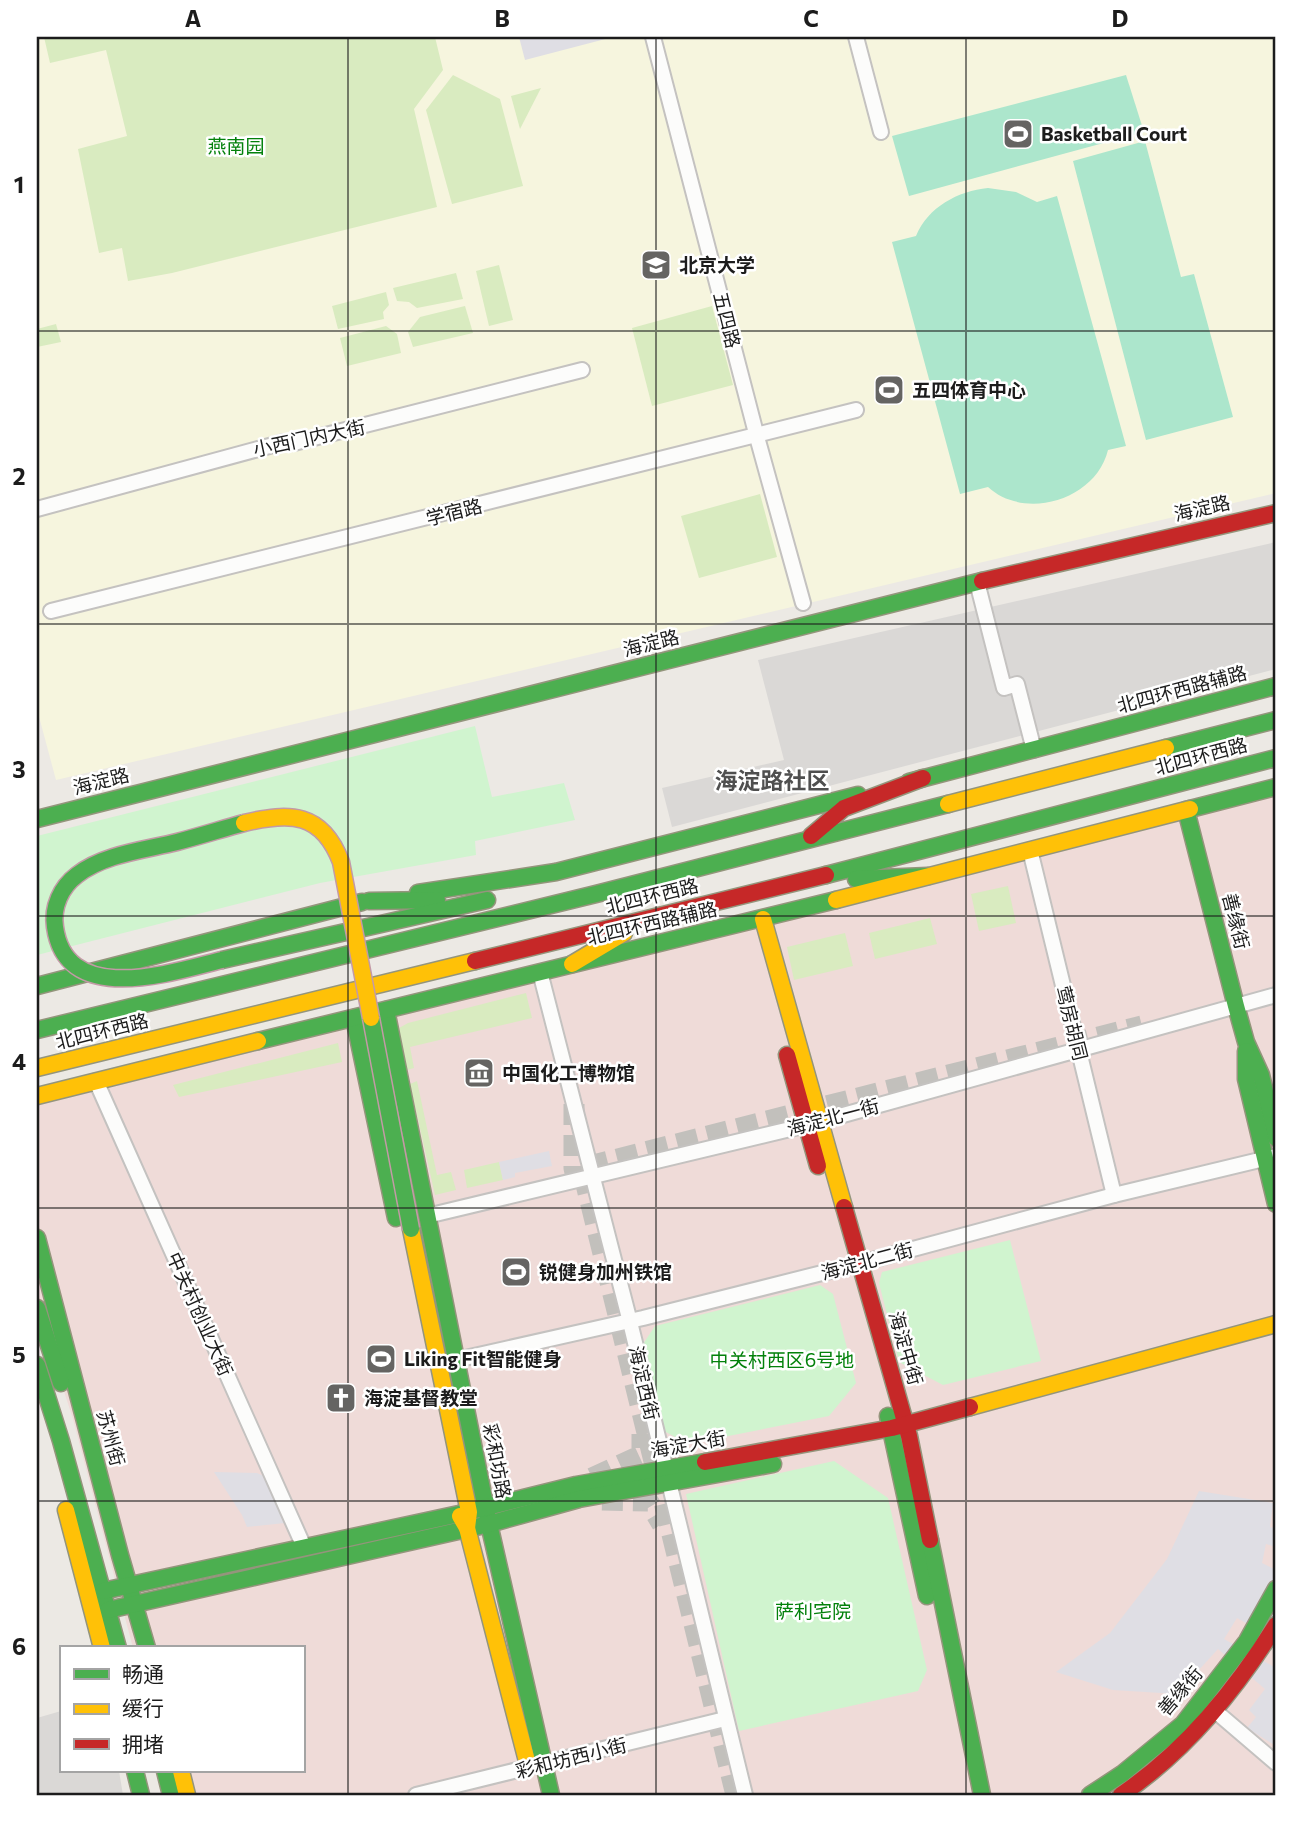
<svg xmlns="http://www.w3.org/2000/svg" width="1313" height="1832" font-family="Commissioner,'Noto Sans SC',sans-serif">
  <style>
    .residential { fill: #dad8d6 }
    .commercial { fill: #efdbd8 }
    .education { fill: #f6f5de }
    .grass { fill: #d9ebc0 }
    .park { fill: #d0f4cf }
    .pitch { fill: #ace6cc }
    .plaza { fill: #dfdee4 }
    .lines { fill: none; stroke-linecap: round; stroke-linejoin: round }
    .secondary-tunnel { stroke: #c2c0bc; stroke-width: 21; stroke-dasharray: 21 10; stroke-linecap: butt }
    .street-casing { stroke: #c4c2c0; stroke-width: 18 }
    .fast-casing { stroke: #94957c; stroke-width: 19 }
    .slow-casing { stroke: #94957c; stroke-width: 19 }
    .jam-casing { stroke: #94957c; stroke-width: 19 }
    .street { stroke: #fcfcfb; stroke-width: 14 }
    .fast { stroke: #4caf50; stroke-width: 16 }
    .slow { stroke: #ffc107; stroke-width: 16 }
    .jam { stroke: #c62828; stroke-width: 16 }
    .fast-bridge-casing { stroke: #c39aa6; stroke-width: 19; stroke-linecap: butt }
    .slow-bridge-casing { stroke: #c39aa6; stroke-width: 19; stroke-linecap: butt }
    .fast-bridge { stroke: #4caf50; stroke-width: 16 }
    .slow-bridge { stroke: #ffc107; stroke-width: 16 }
    .grid { fill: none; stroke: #1c1c1c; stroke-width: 2; stroke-opacity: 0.55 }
    .labels { text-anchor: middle; stroke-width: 5; stroke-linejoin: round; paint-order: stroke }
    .poi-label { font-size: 19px; font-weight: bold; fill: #1c1c1c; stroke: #fff; text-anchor: start }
    .park-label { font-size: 19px; fill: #03810b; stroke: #fff }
    .street-label { font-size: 19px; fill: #1c1c1c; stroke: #fff }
    .quarter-label { font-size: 23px; font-weight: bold; fill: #4f4f4f; stroke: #fff }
    .neatline { fill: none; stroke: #1c1c1c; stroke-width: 2.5 }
    .grid-label { font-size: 23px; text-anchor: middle; font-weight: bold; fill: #1c1c1c }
  </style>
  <rect width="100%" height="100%" fill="#ece9e4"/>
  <g class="residential">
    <path d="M1276 542V669L672 827 662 788 784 760 758 660Z"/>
    <path d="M61 1711V1771H119L123 1795H37V1718Z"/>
  </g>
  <path class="commercial" d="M1276 787V1795H171L165 1771H303V1648H133L73 1419 37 1308V1096Z"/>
  <path class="education" d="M37 37H1276V493L56 780 37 709Z"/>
  <g class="grass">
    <path d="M44 37H435L443 70 414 109 437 207 172 273 128 281 122 248 99 253 78 149 127 136 106 50 50 63Z"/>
    <path d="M453 75 500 99 523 186 452 204 426 110Z"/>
    <path d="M541 88 520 129 511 96Z"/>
    <path d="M499 265 513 320 489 326 476 271Z"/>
    <path d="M456 273 463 299 417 308 409 302 397 301 393 288Z"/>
    <path d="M386 292 389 305 383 312 384 319 338 329 332 306Z"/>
    <path d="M465 306 473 333 413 347 408 332 420 317Z"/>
    <path d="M712 306 733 385 652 406 632 328Z"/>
    <path d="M56 324 61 342 37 347V329Z"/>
    <path d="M386 326 397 334 401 353 347 366 340 338Z"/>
    <path d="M760 494 777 557 699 578 681 516Z"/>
    <path d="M1008 886 1016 923 979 931 971 894Z"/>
    <path d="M930 918 937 944 875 959 869 933Z"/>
    <path d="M845 933 853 966 794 980 787 947Z"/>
    <path d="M526 993 532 1018 410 1047 414 1068 407 1070 399 1028 408 1023Z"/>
    <path d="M338 1043 342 1062 179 1097 173 1085Z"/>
    <path d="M417 1081 437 1175 451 1172 456 1190 435 1195 410 1084Z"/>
    <path d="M499 1162 503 1180 467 1188 464 1170Z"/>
  </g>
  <g class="park">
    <path d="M475 726 492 797 564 783 575 820 475 841 476 855 320 883 37 955V836Z"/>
    <path d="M1010 1240 1041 1361 943 1385 899 1362 879 1283 882 1272Z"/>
    <path d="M820 1285 833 1294 856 1383 829 1416 688 1444 664 1431 643 1344 655 1326Z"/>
    <path d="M834 1461 888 1498 927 1670 918 1691 739 1731 686 1494Z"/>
  </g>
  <g class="pitch">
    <path d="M1126 75 1144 132 909 196 892 136Z"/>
    <path d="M1145 141 1181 277 1194 274 1233 417 1146 440 1073 161Z"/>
    <path d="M988 188 1016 192 1037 202 1057 196 1126 446 1108 450C1096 500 1025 521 988 487L960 494 892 242 916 236C928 207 958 191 988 188Z"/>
  </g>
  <g class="plaza">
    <path d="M519 37H613L525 60Z"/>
    <path d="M549 1151 552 1166 515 1173V1177L503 1180 499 1162Z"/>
    <path d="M214 1472 257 1473 264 1476 285 1523 247 1527 242 1515Z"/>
    <path d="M1199 1491 1273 1503 1270 1527 1276 1529V1547L1266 1544 1262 1563 1276 1570V1640L1237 1618 1224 1639 1276 1668V1746L1247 1728 1256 1717 1249 1710 1265 1689 1218 1649 1177 1694 1113 1690 1056 1672 1110 1633 1167 1559Z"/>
  </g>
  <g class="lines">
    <g class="secondary-tunnel">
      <path d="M574 1104V1168L578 1185"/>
      <path d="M592 1478 642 1455V1434"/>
      <path d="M602 1500 648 1501 662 1524"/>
      <path d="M736 1795 582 1168 1142 1026"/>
    </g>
    <g class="street-casing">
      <g id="street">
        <path d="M653 37 757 437 803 603"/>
        <path d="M856 37 881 132"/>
        <path d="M37 509 284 442 294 443 582 370"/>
        <path d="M977 582 1004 688 1017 684 1034 750"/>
        <path d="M51 611 856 410"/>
        <path d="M1030 850 1114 1195"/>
        <path d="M540 972 630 1322 745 1795"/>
        <path d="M96 1081 304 1547"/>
        <path d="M427 1216 807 1125 1276 995"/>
        <path d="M456 1360 643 1318 846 1267 1114 1195 1276 1156"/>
        <path d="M1214 1710 1276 1763"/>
        <path d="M416 1795 725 1719"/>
      </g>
    </g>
    <g class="fast-casing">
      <g id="fast">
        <path d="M1166 748 1276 720"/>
        <path d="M909 782 1276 686"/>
        <path d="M1190 809 1276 787"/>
        <path d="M1186 810 1236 1006 1246 1042 1261 1075 1276 1138"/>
        <path d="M37 819 982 581"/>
        <path d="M826 875 1276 758"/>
        <path d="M856 879 928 876"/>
        <path d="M418 893 556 872 858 795"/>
        <path d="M369 901 437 900"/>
        <path d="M222 960 487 900"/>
        <path d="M37 986 362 902"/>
        <path d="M386 1010 489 1524 551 1795"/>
        <path d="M354 1018 396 1218"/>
        <path d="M37 1030 596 894 948 804"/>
        <path d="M258 1041 836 900"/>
        <path d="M1246 1051V1079L1276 1204"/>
        <path d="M37 1238 120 1555 147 1648"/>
        <path d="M37 1308 61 1383"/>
        <path d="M37 1365 61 1441 118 1648"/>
        <path d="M888 1416 927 1596"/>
        <path d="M930 1540 982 1795"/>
        <path d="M103 1591 459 1514 576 1485 705 1462"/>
        <path d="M108 1610 489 1524 579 1499 773 1464"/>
        <path d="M135 1771 141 1795"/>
        <path d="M165 1771 171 1795"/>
        <path d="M1090 1795 1122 1774 1183 1724 1247 1641 1276 1589"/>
      </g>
    </g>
    <g class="slow-casing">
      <g id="slow">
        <path d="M948 804 1166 748"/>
        <path d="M836 900 1190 809"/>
        <path d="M763 919 844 1207"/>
        <path d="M572 964 624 933"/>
        <path d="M37 1068 475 961"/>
        <path d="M37 1096 258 1041"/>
        <path d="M411 1229 469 1512 467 1528"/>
        <path d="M970 1407 1276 1324"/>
        <path d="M66 1510 102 1648"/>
        <path d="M460 1516 467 1528 528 1765"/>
        <path d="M181 1771 187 1795"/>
      </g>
    </g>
    <g class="jam-casing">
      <g id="jam">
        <path d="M982 581 1276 513"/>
        <path d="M811 836 844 808 923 778"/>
        <path d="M475 961 826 875"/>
        <path d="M787 1055 818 1166"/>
        <path d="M844 1207 909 1436 930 1540"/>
        <path d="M705 1462 892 1428 970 1407"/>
        <path d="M1121 1795C1186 1751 1235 1691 1276 1625"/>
      </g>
    </g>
    <use href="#street" class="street"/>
    <use href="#fast" class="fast"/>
    <use href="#slow" class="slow"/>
    <use href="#jam" class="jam"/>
    <g class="fast-bridge-casing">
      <g id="fast-bridge">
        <path d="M222 960C170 973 66 1007 55 927 52 907 61 887 77 875 104 854 145 850 177 842 200 836 222 829 244 823"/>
        <path d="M371 1018 411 1229"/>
      </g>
    </g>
    <g class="slow-bridge-casing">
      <path id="slow-bridge" d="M244 823C290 812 322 812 341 862L371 1018"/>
    </g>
    <use href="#fast-bridge" class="fast-bridge"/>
    <use href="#slow-bridge" class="slow-bridge"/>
  </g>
  <path class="grid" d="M348 37V1795M656 37V1795M966 37V1795M37 331H1276M37 624H1276M37 916H1276M37 1208H1276M37 1501H1276"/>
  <defs>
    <g id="stadium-square" transform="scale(1.575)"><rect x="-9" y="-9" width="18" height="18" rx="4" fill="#656462" stroke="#fff"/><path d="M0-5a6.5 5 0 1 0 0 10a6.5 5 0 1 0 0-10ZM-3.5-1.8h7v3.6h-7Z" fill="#fff"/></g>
    <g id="university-square" transform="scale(1.575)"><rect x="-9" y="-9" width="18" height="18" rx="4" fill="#656462" stroke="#fff"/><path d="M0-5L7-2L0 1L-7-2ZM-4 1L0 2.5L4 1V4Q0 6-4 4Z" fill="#fff"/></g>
    <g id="museum-square" transform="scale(1.575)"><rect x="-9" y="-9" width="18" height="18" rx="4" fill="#656462" stroke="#fff"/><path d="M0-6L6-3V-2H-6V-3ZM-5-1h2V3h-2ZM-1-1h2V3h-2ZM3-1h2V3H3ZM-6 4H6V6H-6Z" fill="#fff"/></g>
    <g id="church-square" transform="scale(1.575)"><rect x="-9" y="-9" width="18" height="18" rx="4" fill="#656462" stroke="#fff"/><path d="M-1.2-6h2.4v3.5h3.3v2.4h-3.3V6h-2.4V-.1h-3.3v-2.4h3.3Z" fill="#fff"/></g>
  </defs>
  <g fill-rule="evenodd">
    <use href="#stadium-square" x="1018" y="134"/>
    <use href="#university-square" x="656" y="265"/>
    <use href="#stadium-square" x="889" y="390"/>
    <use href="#museum-square" x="479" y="1073"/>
    <use href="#stadium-square" x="516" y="1272"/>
    <use href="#stadium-square" x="381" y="1359"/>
    <use href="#church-square" x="341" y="1398"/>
  </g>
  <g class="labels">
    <g class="poi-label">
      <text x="1041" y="141">Basketball Court</text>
      <text x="679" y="272">北京大学</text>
      <text x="912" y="397">五四体育中心</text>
      <text x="502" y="1080">中国化工博物馆</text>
      <text x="539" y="1279">锐健身加州铁馆</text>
      <text x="404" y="1366">Liking Fit智能健身</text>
      <text x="364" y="1405">海淀基督教堂</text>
    </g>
    <g class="park-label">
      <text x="236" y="153">燕南园</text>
      <text x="782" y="1367">中关村西区6号地</text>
      <text x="813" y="1618">萨利宅院</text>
    </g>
    <g class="street-label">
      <text transform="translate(727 320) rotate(76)" y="7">五四路</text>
      <text transform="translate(309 438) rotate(-12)" y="7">小西门内大街</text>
      <text transform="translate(1202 508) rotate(-13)" y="7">海淀路</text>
      <text transform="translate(454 512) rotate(-14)" y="7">学宿路</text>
      <text transform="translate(651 643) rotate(-14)" y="7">海淀路</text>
      <text transform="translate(1182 689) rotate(-15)" y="7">北四环西路辅路</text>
      <text transform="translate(1201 756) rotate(-15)" y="7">北四环西路</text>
      <text transform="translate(101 781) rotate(-14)" y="7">海淀路</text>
      <text transform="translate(652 896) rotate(-14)" y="7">北四环西路</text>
      <text transform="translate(1236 921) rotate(76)" y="7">善缘街</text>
      <text transform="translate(652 923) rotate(-13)" y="7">北四环西路辅路</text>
      <text transform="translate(1072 1023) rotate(76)" y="7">莺房胡同</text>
      <text transform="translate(102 1031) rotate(-14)" y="7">北四环西路</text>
      <text transform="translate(833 1117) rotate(-15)" y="7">海淀北一街</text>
      <text transform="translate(867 1261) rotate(-15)" y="7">海淀北二街</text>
      <text transform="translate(200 1314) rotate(66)" y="7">中关村创业大街</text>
      <text transform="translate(906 1348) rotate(74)" y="7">海淀中街</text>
      <text transform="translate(644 1383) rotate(77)" y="7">海淀西街</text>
      <text transform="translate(111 1438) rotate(75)" y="7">苏州街</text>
      <text transform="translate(688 1444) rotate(-10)" y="7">海淀大街</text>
      <text transform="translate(497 1461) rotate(79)" y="7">彩和坊路</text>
      <text transform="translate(1180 1691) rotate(-50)" y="7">善缘街</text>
      <text transform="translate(571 1758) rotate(-14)" y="7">彩和坊西小街</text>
    </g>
    <g class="quarter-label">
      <text x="772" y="789">海淀路社区</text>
    </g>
  </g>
  <rect width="1313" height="1832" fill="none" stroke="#ffffff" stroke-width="77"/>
  <rect x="60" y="1646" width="245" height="126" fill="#ffffff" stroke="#a4a4a4" stroke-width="2"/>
  <rect x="74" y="1669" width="35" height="10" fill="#4caf50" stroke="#a4a4a4" stroke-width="2"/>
  <text x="122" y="1682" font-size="21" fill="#1c1c1c">畅通</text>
  <rect x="74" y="1704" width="35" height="10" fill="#ffc107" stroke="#a4a4a4" stroke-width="2"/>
  <text x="122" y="1716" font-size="21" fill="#1c1c1c">缓行</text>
  <rect x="74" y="1739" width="35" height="10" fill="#c62828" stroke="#a4a4a4" stroke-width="2"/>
  <text x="122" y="1752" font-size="21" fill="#1c1c1c">拥堵</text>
  <rect x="38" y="38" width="1236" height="1756" class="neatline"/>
  <g class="grid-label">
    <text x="193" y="27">A</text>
    <text x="502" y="27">B</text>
    <text x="811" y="27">C</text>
    <text x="1120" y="27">D</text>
    <text x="19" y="193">1</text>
    <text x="19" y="485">2</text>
    <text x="19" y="778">3</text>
    <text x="19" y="1070">4</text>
    <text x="19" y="1363">5</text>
    <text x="19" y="1655">6</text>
  </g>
</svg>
